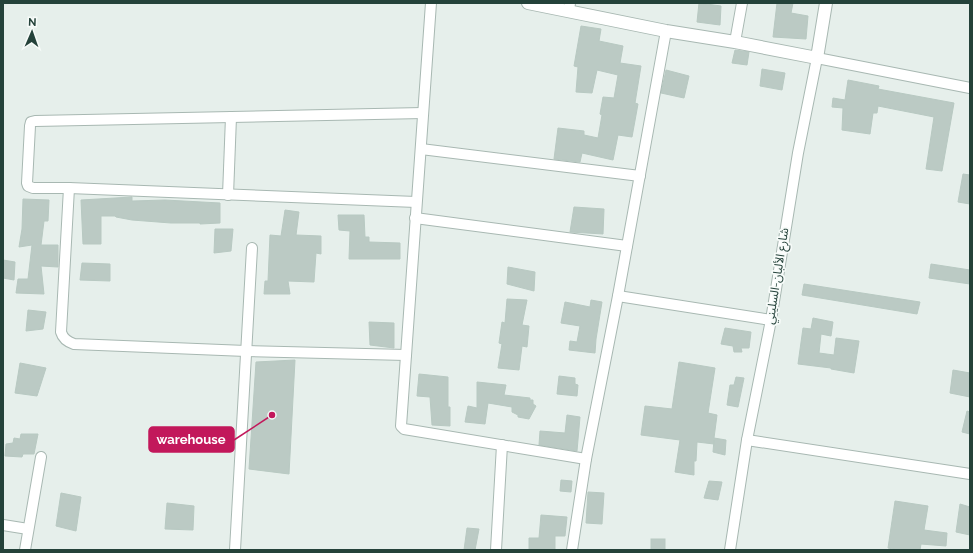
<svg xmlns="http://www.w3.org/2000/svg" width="973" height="553" font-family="Raleway,'Noto Sans Arabic',sans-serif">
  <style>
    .building { fill: #bbcac4; stroke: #b8c9c2 }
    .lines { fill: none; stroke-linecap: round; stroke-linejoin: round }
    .minor-casing { stroke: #a8b8b2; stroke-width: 12 }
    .tertiary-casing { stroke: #a8b8b2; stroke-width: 14 }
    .minor { stroke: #fff; stroke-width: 10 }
    .tertiary { stroke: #fff; stroke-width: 12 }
    .labels { text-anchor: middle; stroke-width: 3.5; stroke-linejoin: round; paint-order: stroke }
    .street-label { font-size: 12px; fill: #24423a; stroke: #f7fbf9 }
    .leader { fill: none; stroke: #c2185b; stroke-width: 1.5 }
    .callout-dot { fill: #c2185b; stroke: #f7fbf9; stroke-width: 1.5 }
    .callout { fill: #c2185b; stroke: #c2185b; stroke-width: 1.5 }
    .callout-label { font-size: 13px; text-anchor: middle; font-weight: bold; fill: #fff }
  </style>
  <rect width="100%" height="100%" fill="#e6efeb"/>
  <g class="building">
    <path d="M699 3 721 6 720 25 697 22Z"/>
    <path d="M777 3H793L791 13 808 16 806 39 773 37Z"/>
    <path d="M581 26 601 29 599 41 623 46 620 63 641 66 635 103 638 104 632 137 618 135 613 160 582 153 580 162 554 159 558 128 584 131V135L598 138 602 115 600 114 603 97 614 98 618 75 597 70 592 93 576 92 578 67 574 66Z"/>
    <path d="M735 50 749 52 747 65 732 63Z"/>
    <path d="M762 69 785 73 782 90 760 86Z"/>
    <path d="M666 70 689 76 684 98 661 93Z"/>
    <path d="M848 80 879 86 878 89 954 103 942 171 926 169 934 117 878 106 877 113H873L870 134 842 130 843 108 832 107 833 98 845 100Z"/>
    <path d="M963 174 970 175V204L958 202Z"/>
    <path d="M132 197V201L165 200 220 203V223L200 224V223H171L132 220 116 217 115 216H101V244H83L81 200Z"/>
    <path d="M23 199 49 200 48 221H44L41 245H58V267L41 266 44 294 16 293 18 279H28L32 245 19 247 22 229Z"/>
    <path d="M574 207 604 209 603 234 570 232Z"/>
    <path d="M285 210 299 212 296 235 321 236V254L316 253 314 282 288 281 290 294H264L265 281H268L270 235 281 236Z"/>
    <path d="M338 215H364L365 237H369V242L400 243V259H349L350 231 339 230Z"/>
    <path d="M215 229H233L231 251 214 253Z"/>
    <path d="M3 260 15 262 14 280 3 278Z"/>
    <path d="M82 263 110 264V281L80 280Z"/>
    <path d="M931 264 970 270V284L929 278Z"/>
    <path d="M508 267 535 272 534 291 507 284Z"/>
    <path d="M804 284 920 302 917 314 802 295Z"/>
    <path d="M507 299 527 300 522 325 529 326 527 347 522 346 519 370 498 368 502 344 499 343 502 322 505 323Z"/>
    <path d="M591 300 602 302 596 339 595 353 569 350 570 341 577 342 580 326 561 323 565 302 590 307Z"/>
    <path d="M28 310 46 312 43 329 26 331Z"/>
    <path d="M813 318 833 322 831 336 821 334 819 353 834 355 836 338 859 341 854 373 831 369V368L798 364 803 328 811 329Z"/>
    <path d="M369 322 394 323V348L370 345Z"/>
    <path d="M725 328 751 332 749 348H741L742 352H734L733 346 721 344Z"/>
    <path d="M295 360 289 474 249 469 256 362Z"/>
    <path d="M679 362 715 368 708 413 717 415 714 438 726 440 725 455 713 452 714 440V444L697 442 696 461H694V475L675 472 680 440 641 435 645 406 672 409Z"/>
    <path d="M20 363 46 368 37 396 15 393Z"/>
    <path d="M953 370 970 373V397L950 393Z"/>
    <path d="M419 374 448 377V407H450V426L432 425 430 397 417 396Z"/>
    <path d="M559 376 575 378V384L578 385 577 396 557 394Z"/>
    <path d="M736 377 744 378 738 407 727 405 730 385H734Z"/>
    <path d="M477 382 506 385 504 395 530 398V400H533V404L536 406 529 419 518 417V415L512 412V407L488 403 485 424 465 422 468 406 477 408Z"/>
    <path d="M967 411 970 412V434L962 432Z"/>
    <path d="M567 415 580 417 577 451 539 445 540 431 565 433Z"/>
    <path d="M21 434H38L34 454H23L22 457 5 456 6 444 13 443 14 438 20 439Z"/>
    <path d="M561 480 572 481 571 492 560 491Z"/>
    <path d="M709 481 722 482 718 500 704 498Z"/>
    <path d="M588 492 604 493 602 524 586 523Z"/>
    <path d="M61 493 81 497 76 531 56 526Z"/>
    <path d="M895 501 928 506 924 530 947 533 946 546 921 544 920 550H898L888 548Z"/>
    <path d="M167 503 194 506 193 530 165 529Z"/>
    <path d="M960 504 970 507V535L956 532Z"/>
    <path d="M541 515 567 517 565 536H555V550H529V538H539Z"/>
    <path d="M467 528 479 529 475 550H464Z"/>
    <rect x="651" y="539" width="14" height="11"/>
  </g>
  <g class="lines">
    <g class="minor-casing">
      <g id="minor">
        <path d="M431 3 401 426 404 429 586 459"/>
        <path d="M569 11 570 3"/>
        <path d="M735 42 742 3"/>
        <path d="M421 149 640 176"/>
        <path d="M69 188 61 332C63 339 68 342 74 344L246 351 406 355"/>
        <path d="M228 195 231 117"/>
        <path d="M416 202 69 188H33L28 186 27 183 30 126 31 122 35 121 423 113"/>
        <path d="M415 218 627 246"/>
        <path d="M618 296 771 320"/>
        <path d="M747 440 970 474"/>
        <path d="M3 525 28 529"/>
        <path d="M25 550 41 457"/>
        <path d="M235 550 252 248"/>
        <path d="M496 550 502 445"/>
        <path d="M572 550 586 459 618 296 666 31"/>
        <path d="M730 550 747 440 771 320 798 153 817 58 970 88"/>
      </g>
    </g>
    <g class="tertiary-casing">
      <path id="tertiary" d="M528 3 666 31 735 42 817 58 826 3"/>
    </g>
    <use href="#minor" class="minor"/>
    <use href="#tertiary" class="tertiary"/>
  </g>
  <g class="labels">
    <g class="street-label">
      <text transform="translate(777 276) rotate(-81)" y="4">شارع الألبان-السليني</text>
    </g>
  </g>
  <path class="leader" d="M272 415L234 440"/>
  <circle class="callout-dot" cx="272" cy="415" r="4"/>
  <rect class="callout" x="149" y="427" width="85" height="25" rx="4"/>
  <g class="callout-label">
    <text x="191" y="444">warehouse</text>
  </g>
  <rect width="973" height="553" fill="none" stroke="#24423a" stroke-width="8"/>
  <g transform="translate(32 32) rotate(2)" stroke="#f7fbf9" stroke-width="3" paint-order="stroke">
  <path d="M0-3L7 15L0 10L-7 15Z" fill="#24423a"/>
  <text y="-6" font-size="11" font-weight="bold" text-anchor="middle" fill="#24423a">N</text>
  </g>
</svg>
